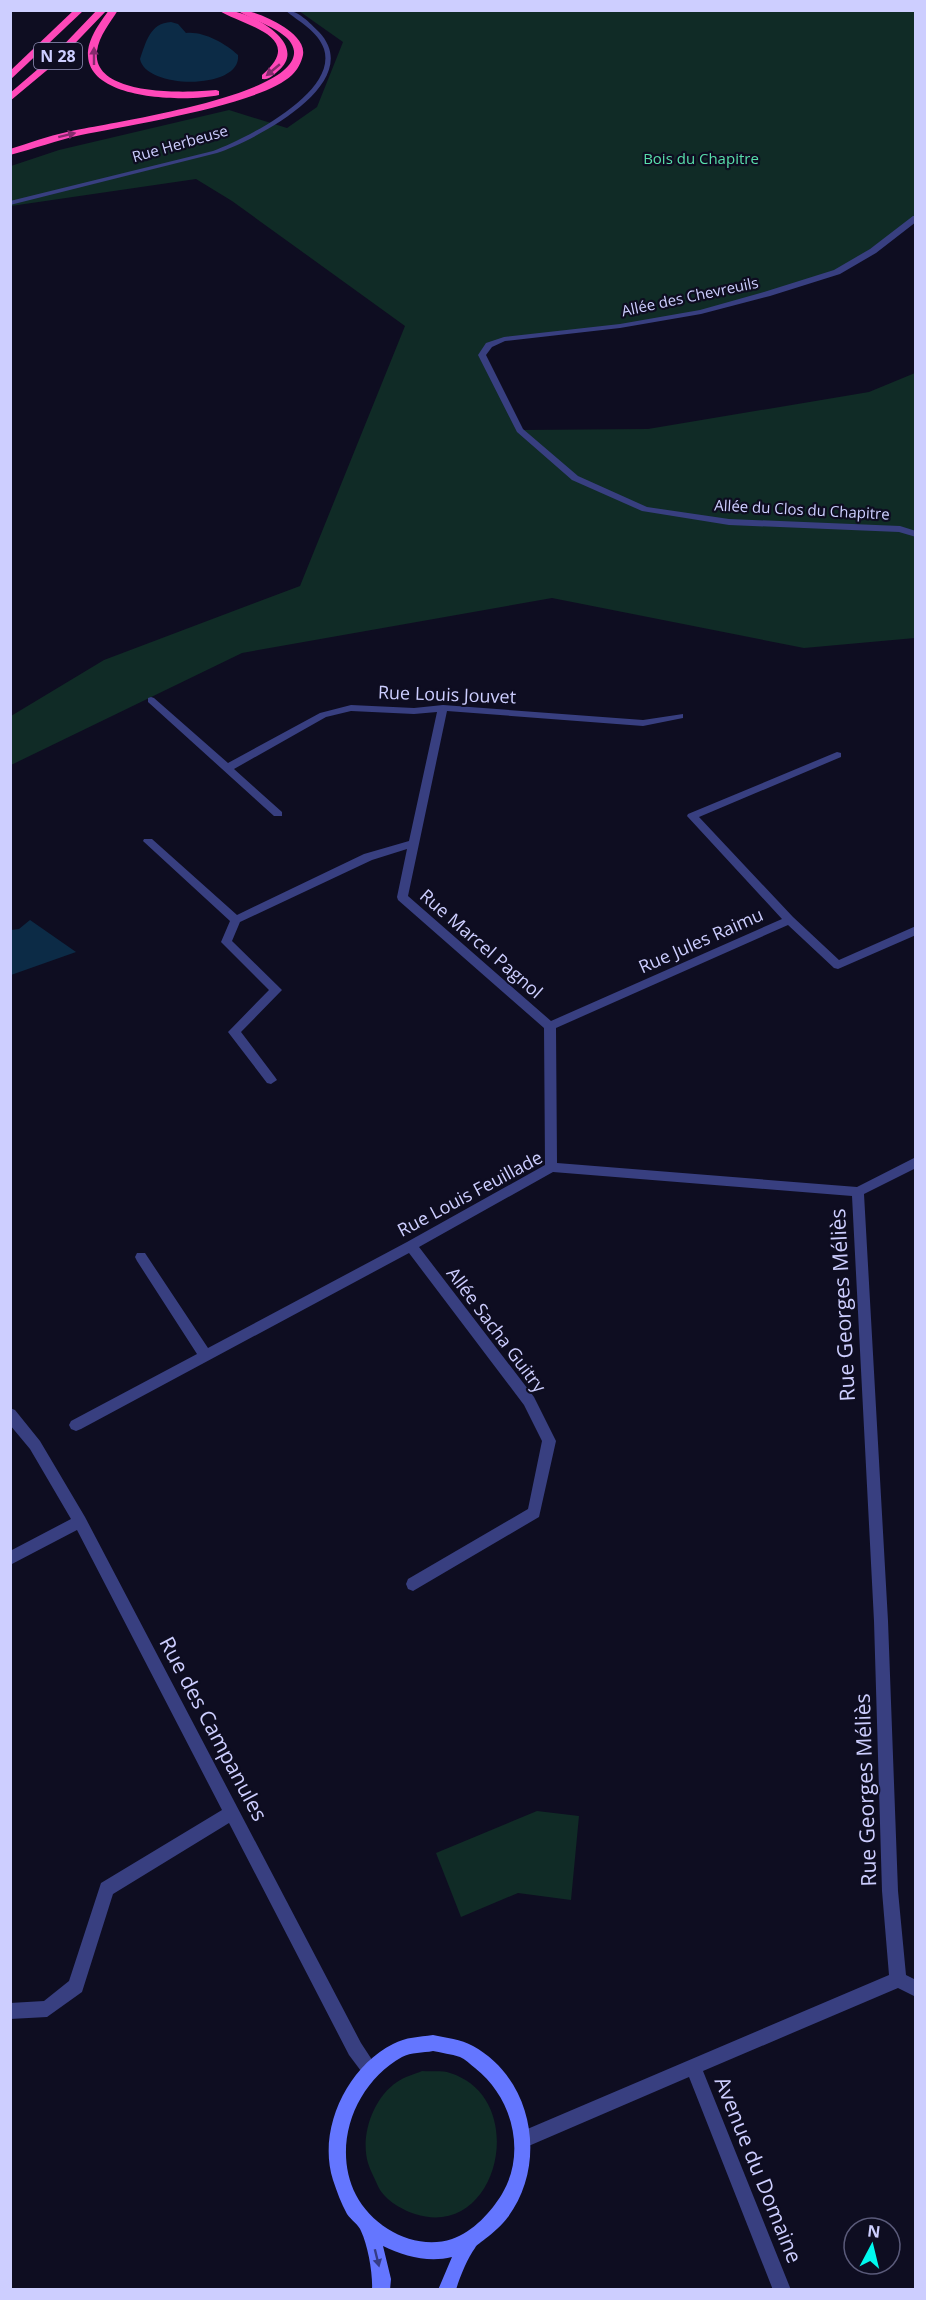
<svg xmlns="http://www.w3.org/2000/svg" width="926" height="2300" font-family="'Open Sans',sans-serif">
  <style>
    .green { fill: #102b26 }
    .water { fill: #0c2b46 }
    .lines { fill: none; stroke-linecap: round; stroke-linejoin: round }
    .street { fill: #383f80; fill-rule: evenodd }
    .secondary { fill: #6476ff; fill-rule: evenodd }
    .highway { fill: #ff48b9; fill-rule: evenodd }
    .oneway { fill: #862a6d }
    .oneway2 { fill: #353c85 }
    .labels { text-anchor: middle; stroke-width: 4.5; stroke-linejoin: round; paint-order: stroke }
    .far-street-label { font-size: 15px; fill: #cdceff; stroke: #0e0d21 }
    .far-park-label { font-size: 15px; fill: #59dfab; stroke: #0e0d21 }
    .shield { fill: #0e0d21; stroke: #9494bc; stroke-width: 1.5 }
    .shield-label { font-size: 16px; font-weight: bold; fill: #cdceff }
    .street-label { font-size: 18px; fill: #cdceff; stroke: #0e0d21 }
    .near-street-label { font-size: 21px; fill: #cdceff; stroke: #0e0d21 }
  </style>
  <rect width="100%" height="100%" fill="#0e0d21"/>
  <g class="green">
    <path d="M299 11H915V218L837 272 701 312 620 326 504 339 489 345 482 355 521 430 648 429 869 392 915 373V638L804 648 552 598 242 653 11 765V716L104 660 300 586 405 326 232 201 196 179 11 206V166L59 150 229 110 287 128 317 107 343 42Z"/>
    <path d="M537 1811 579 1816 571 1900 518 1893 461 1917 436 1853Z"/>
    <path d="M422 2071C431 2072 442 2070 450 2073 531 2098 499 2241 415 2214 400 2209 383 2199 377 2184 374 2177 370 2170 368 2163 360 2136 373 2098 397 2082 404 2077 415 2074 422 2071Z"/>
  </g>
  <g class="water">
    <path d="M171 22 178 24 186 33C203 31 225 43 238 55 242 90 146 90 140 59 146 42 150 23 171 22Z"/>
    <path d="M30 920 76 952 11 975V930L19 929Z"/>
  </g>
  <g class="lines">
    <g class="street">
      <path d="M285 10C298 10 310 23 319 32 367 83 255 140 217 153L10 205V201L213 151C245 139 338 93 324 49 318 31 299 22 285 10Z"/>
      <path d="M913 216H916V222L876 253 840 274 770 296 701 314 620 328 505 341 492 347 486 355 523 429 578 476 647 507 729 519 900 526 916 531V537L899 532 729 525 642 511 572 480 517 432 478 355 486 343 504 337 620 324 700 310 764 292 834 270 870 249Z"/>
      <path d="M151 697 154 698 228 763 320 713 351 705 414 708 443 705 643 720 683 714V718L643 726 447 711 408 896 551 1021 782 919 687 816 688 814 837 752 841 753V757L699 817 793 917 839 960 916 926V935L838 969 834 968 788 925 556 1028 557 1163 857 1187 916 1157V1168L864 1194 888 1621 898 1891 906 1975 916 1980V1997L898 1988 703 2071 791 2290H773L689 2077 524 2148 518 2145 515 2139 518 2133 889 1975 882 1891 874 1621 852 1196 553 1172 419 1247 534 1397 556 1441 539 1517 413 1591 408 1589 406 1584 408 1579 528 1509 542 1441 524 1405 409 1253 81 1429 76 1431 71 1429 69 1425 71 1421 197 1354 137 1261 135 1257 137 1253H145L208 1348 407 1242 545 1165 544 1028 398 900 397 897 407 849 372 860 240 922 232 941 282 990 241 1032 275 1077 277 1080 271 1084 267 1083 228 1032 269 990 221 942 230 921 143 841 144 839H152L237 915 364 854 409 841 437 712 414 714 351 711 326 717 234 769 282 812V816H274L148 702V698Z"/>
      <path d="M10 1408 15 1410 40 1441 85 1517 361 2043 378 2069 376 2075 370 2077 364 2075 349 2055 229 1823 113 1894 82 1992 47 2017 10 2019V2003L44 2001 69 1981 101 1883 222 1810 77 1530 10 1565V1551L71 1519 30 1449 10 1425Z"/>
    </g>
    <path class="secondary" d="M433 2035C446 2038 461 2039 473 2046 533 2079 548 2163 508 2217 502 2225 493 2233 485 2239 482 2242 477 2244 475 2248 468 2257 459 2279 456 2290H438L452 2257C428 2263 404 2256 383 2246L391 2279 390 2290H372C373 2274 368 2246 361 2231 359 2225 351 2220 347 2214 341 2203 337 2192 333 2180 317 2130 347 2067 393 2044 406 2037 419 2037 433 2035ZM433 2051C442 2053 451 2054 460 2057 465 2059 470 2064 475 2068 512 2097 527 2152 502 2194 491 2212 473 2232 452 2239 416 2251 373 2228 356 2195 331 2146 355 2083 402 2057 411 2052 423 2053 433 2051Z"/>
    <g class="highway">
      <path d="M74 10H84L10 80V71Z"/>
      <path d="M97 10H107L58 61 10 101V93L52 57Z"/>
      <path d="M109 10H118C110 23 99 36 97 51 91 97 188 93 216 90L219 91V95C188 102 90 101 88 56 87 39 100 23 109 10Z"/>
      <path d="M218 10C222 10 228 10 232 11 256 15 309 45 278 71 272 76 269 80 262 79V75C308 36 243 26 218 10Z"/>
      <path d="M237 10C253 10 270 18 284 27 293 33 305 43 303 55 301 63 298 69 292 75 261 105 128 125 81 135 57 140 34 149 10 155V149C29 143 48 136 67 132 104 123 298 97 294 51 292 30 251 21 237 10Z"/>
    </g>
  </g>
  <defs><path id="oneway-solid" d="M-6-.8H1V-3.2L6.5 0L1 3.2V.8H-6Z" transform="scale(1.5)"/></defs>
  <g class="oneway">
    <use href="#oneway-solid" transform="translate(94 56) rotate(-90)"/>
    <use href="#oneway-solid" transform="translate(273 70) rotate(140)"/>
    <use href="#oneway-solid" transform="translate(67 135) rotate(-14)"/>
  </g>
  <use class="oneway2" href="#oneway-solid" transform="translate(377 2258) rotate(76)"/>
  <g class="labels">
    <g class="far-street-label">
      <text transform="translate(180 144) rotate(-16)" y="5">Rue Herbeuse</text>
      <text transform="translate(690 297) rotate(-12)" y="5">Allée des Chevreuils</text>
      <text transform="translate(802 510) rotate(3)" y="5">Allée du Clos du Chapitre</text>
    </g>
    <g class="far-park-label">
      <text x="701" y="164">Bois du Chapitre</text>
    </g>
    <rect class="shield" x="34" y="43" width="48" height="26" rx="4.5"/>
    <g class="shield-label">
      <text x="58" y="62">N 28</text>
    </g>
    <g class="street-label">
      <text transform="translate(447 695) rotate(2)" y="6">Rue Louis Jouvet</text>
      <text transform="translate(701 941) rotate(-24)" y="6">Rue Jules Raimu</text>
      <text transform="translate(481 944) rotate(41)" y="6">Rue Marcel Pagnol</text>
      <text transform="translate(470 1194) rotate(-28)" y="6">Rue Louis Feuillade</text>
      <text transform="translate(496 1330) rotate(53)" y="6">Allée Sacha Guitry</text>
    </g>
    <g class="near-street-label">
      <text transform="translate(843 1305) rotate(-93)" y="7">Rue Georges Méliès</text>
      <text transform="translate(213 1729) rotate(62)" y="7">Rue des Campanules</text>
      <text transform="translate(866 1790) rotate(-92)" y="7">Rue Georges Méliès</text>
      <text transform="translate(758 2170) rotate(68)" y="7">Avenue du Domaine</text>
    </g>
  </g>
  <rect width="926" height="2300" fill="none" stroke="#cdceff" stroke-width="24"/>
  <g transform="translate(872 2246) rotate(7)"><circle r="28" fill="#0e0d21" stroke="#5a5a7a" stroke-width="1.5"/>
  <path d="M0-4.5L10 22L0 15L-10 22Z" fill="#00f8ee"/>
  <text y="-9" font-size="16" font-weight="bold" text-anchor="middle" fill="#cdceff">N</text>
  </g>
</svg>
